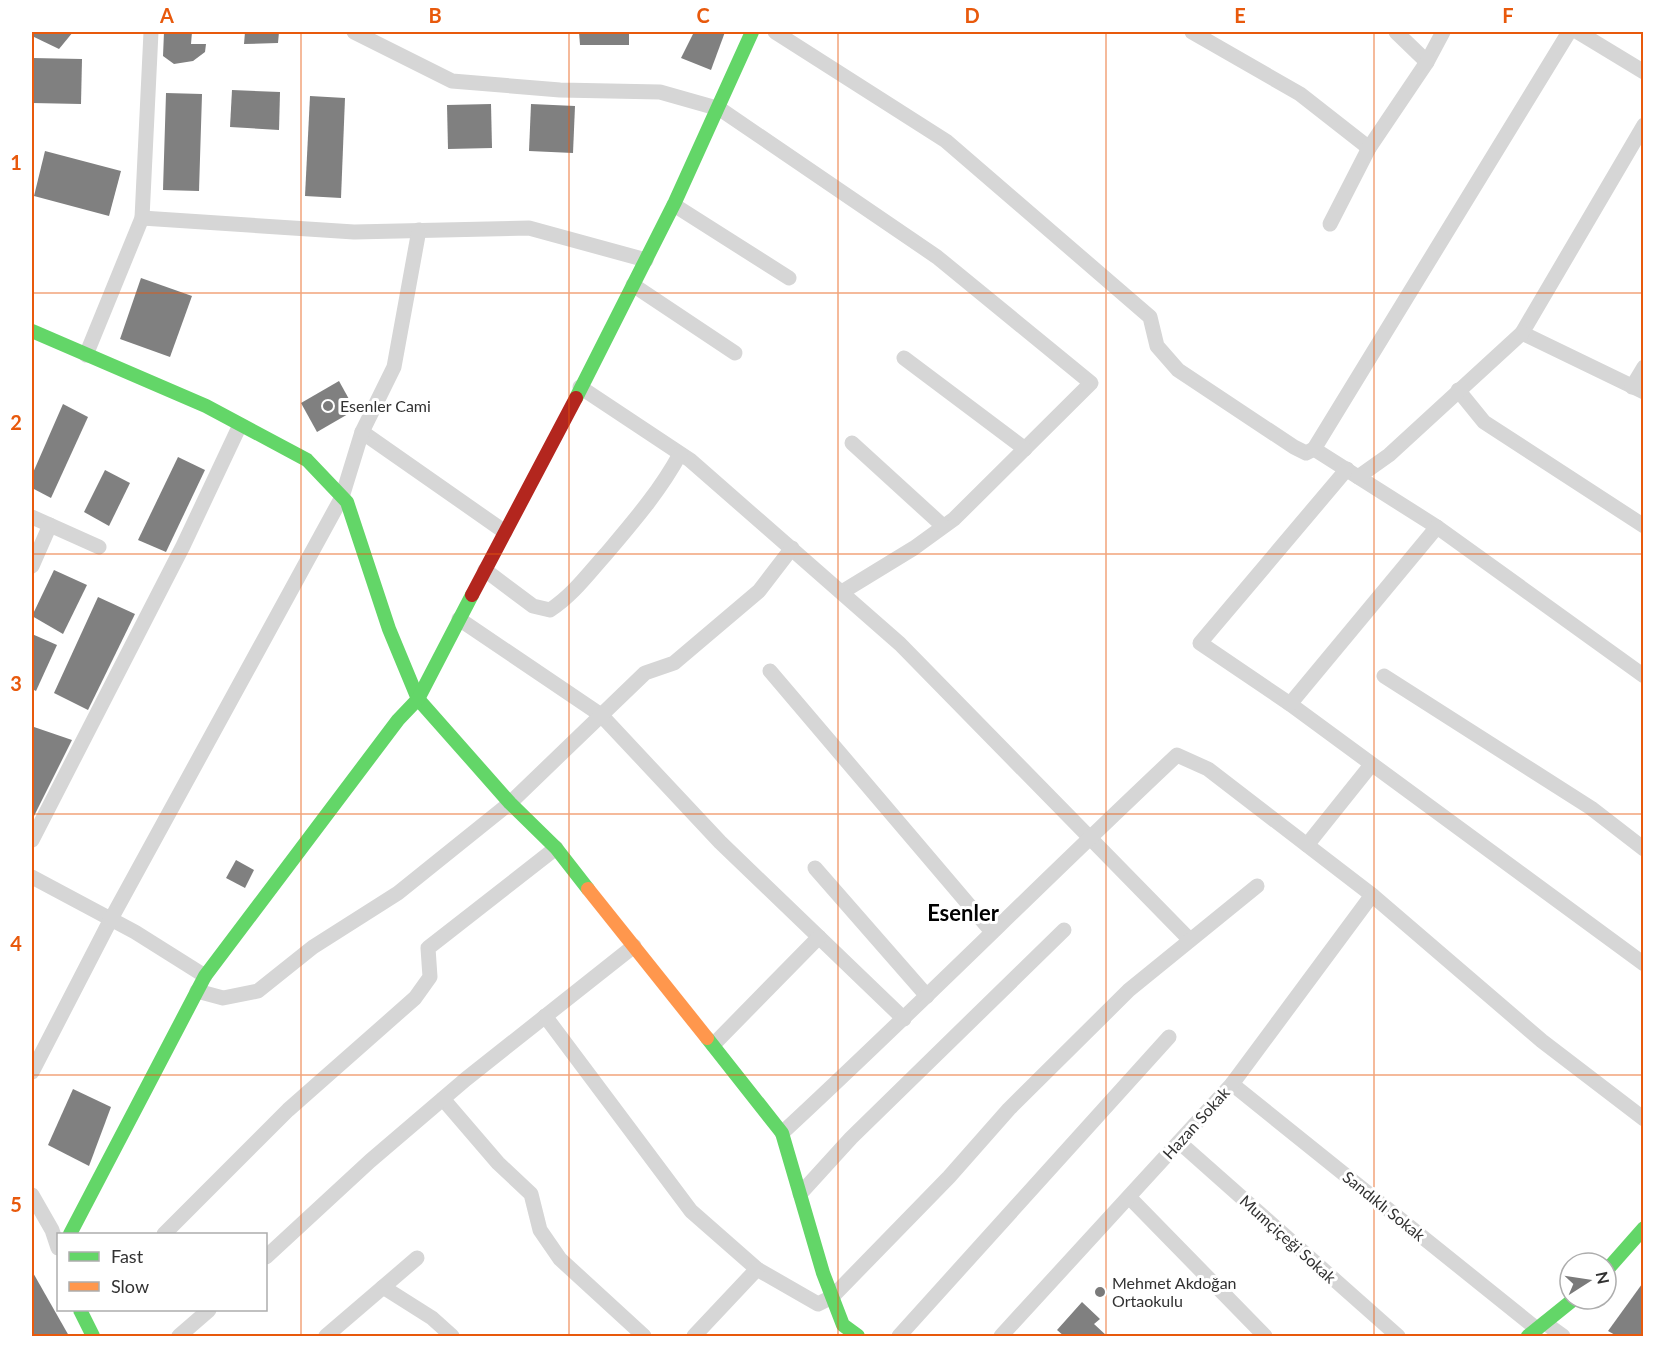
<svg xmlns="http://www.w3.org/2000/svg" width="1675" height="1368" font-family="Lato,sans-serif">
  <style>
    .building { fill: #808080 }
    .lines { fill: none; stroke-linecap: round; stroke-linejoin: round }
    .street { stroke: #d6d6d6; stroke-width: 15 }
    .fast { stroke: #63d668; stroke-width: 14 }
    .slow { stroke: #ff974d; stroke-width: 14 }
    .jam { stroke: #b3261e; stroke-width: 14 }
    .grid { fill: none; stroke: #e8590c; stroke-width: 1.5; stroke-opacity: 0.55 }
    .poi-dot { fill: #7a7a7a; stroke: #fff; stroke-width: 2 }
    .labels { text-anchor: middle; stroke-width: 6; stroke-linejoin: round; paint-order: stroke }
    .poi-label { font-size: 16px; fill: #323232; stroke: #fff; text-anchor: start }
    .street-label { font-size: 16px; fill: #323232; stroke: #fff }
    .district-label { font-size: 22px; font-weight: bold; fill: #000; stroke: #fff }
    .neatline { fill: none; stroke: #e8590c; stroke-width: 2 }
    .grid-label { font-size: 20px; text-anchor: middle; font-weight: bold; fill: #e8590c }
  </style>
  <rect width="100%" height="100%" fill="#fff"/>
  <g class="building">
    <path d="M32 32H73L59 49 32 36Z"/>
    <path d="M164 32H192L191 44H206L205 52 193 61 174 64 163 56Z"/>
    <path d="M245 32H279L278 43 244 44Z"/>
    <path d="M579 32H629V45H580Z"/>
    <path d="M694 32H725L711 70 681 58Z"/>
    <path d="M32 58 82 59 81 104 32 103Z"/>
    <path d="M232 90 280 92 279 130 230 127Z"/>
    <path d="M166 93 202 94 199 191 163 190Z"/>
    <path d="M310 96 345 98 341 198 305 196Z"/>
    <path d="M491 104 492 148 448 149 447 105Z"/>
    <path d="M531 104 575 106 573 153 529 151Z"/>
    <path d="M45 151 121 171 109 216 34 196Z"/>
    <path d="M141 278 192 296 170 357 120 339Z"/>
    <path d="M339 381 355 410 317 432 301 403Z"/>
    <path d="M63 404 88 417 51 498 32 488V475Z"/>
    <path d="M178 457 205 470 166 552 138 540Z"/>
    <path d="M105 470 130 483 109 526 84 512Z"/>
    <path d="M54 570 87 585 63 634 32 616Z"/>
    <path d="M98 597 135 614 88 710 54 693Z"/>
    <path d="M32 634 57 645 36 691 32 689Z"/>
    <path d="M34 727 72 740 32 820V732Z"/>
    <path d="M236 860 254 870 245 888 226 878Z"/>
    <path d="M73 1089 111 1107 89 1166 48 1145Z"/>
    <path d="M32 1271 69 1336H32Z"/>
    <path d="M1642 1284 1644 1336H1617L1608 1331Z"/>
    <path d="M1082 1302 1100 1319 1094 1324 1107 1336H1064L1057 1330Z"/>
  </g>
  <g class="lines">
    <g class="street">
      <path d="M354 32 452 81 560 90 660 92 720 109 937 257 1091 383 954 519 914 548 842 592"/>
      <path d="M775 32 946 141 1150 317 1157 346 1178 370 1294 447 1306 453 1314 449"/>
      <path d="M1192 32 1300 94 1369 148"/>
      <path d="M1396 32 1427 62"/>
      <path d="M1569 32 1314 449 1437 527 1644 676"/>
      <path d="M1578 32 1644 72"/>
      <path d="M1644 125 1522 333 1644 392"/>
      <path d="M674 205 789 278"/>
      <path d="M142 218 354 232 529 228 646 260"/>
      <path d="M1330 224 1369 148 1427 62 1443 32"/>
      <path d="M633 285 735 353"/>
      <path d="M86 355 142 218 151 32"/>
      <path d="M904 358 1025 449"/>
      <path d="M580 387 690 460 900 644 1190 940"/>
      <path d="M1632 387 1644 367"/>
      <path d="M1458 390 1484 422 1644 526"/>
      <path d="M362 432 505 532"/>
      <path d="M852 443 943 526"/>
      <path d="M1347 469 1200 643 1290 704 1644 964"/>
      <path d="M1358 477 1389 455 1522 333"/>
      <path d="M32 517 99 547"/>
      <path d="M32 566 50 525"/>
      <path d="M485 570 533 606 550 610C573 595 588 574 606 554 633 522 660 491 680 454"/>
      <path d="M459 619 601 715 720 842 904 1019"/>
      <path d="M770 671 992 932"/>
      <path d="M1384 676 1591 808 1644 849"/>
      <path d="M1290 704 1437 527"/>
      <path d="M32 840 183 546 240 425"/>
      <path d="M1307 845 1371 765"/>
      <path d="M815 868 927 996"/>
      <path d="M32 877 135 932 205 976"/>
      <path d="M197 991 223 998 258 991 313 947 398 893 510 803 645 673 674 663 759 591 792 548"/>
      <path d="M545 1016 691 1211 757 1269 818 1304 832 1297 949 1177 1009 1109 1129 990 1257 886"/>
      <path d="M713 1045 819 937"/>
      <path d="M32 1072 111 919 342 497 362 432 394 367 419 230"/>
      <path d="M1232 1084 1537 1329"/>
      <path d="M443 1099 498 1163 531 1194 540 1230 560 1259 644 1336"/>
      <path d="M782 1133C916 1009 1044 880 1177 755L1208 769 1372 895 1542 1041 1644 1119"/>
      <path d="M1179 1142 1398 1336"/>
      <path d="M800 1194 851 1138 1064 930"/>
      <path d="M32 1195 52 1230 58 1248"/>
      <path d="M1129 1197 1265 1336"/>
      <path d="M164 1234 288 1110 415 998 430 977 428 948 556 848"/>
      <path d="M266 1257 370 1161 466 1079 634 946"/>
      <path d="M383 1287 432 1318 452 1336"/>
      <path d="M1545 1323 1563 1336"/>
      <path d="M179 1336 209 1310"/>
      <path d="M326 1336 417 1258"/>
      <path d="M694 1336 757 1269"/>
      <path d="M899 1336 1169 1037"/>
      <path d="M1001 1336 1232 1084 1372 895"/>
    </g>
    <g class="fast">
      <path d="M32 331 206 406 307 460 347 502 389 629 418 699 510 803 556 848 588 889"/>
      <path d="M576 398 675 202 752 32"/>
      <path d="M707 1038 782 1133 823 1273 843 1325 858 1336"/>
      <path d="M70 1234 205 976 398 720 418 699 472 595"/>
      <path d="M1606 1271 1644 1228"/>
      <path d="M80 1310 93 1336"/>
      <path d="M1528 1336 1574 1299"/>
    </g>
    <path class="slow" d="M588 889 707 1038"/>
    <path class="jam" d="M472 595 576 398"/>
  </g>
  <path class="grid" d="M301 32V1336M569 32V1336M838 32V1336M1106 32V1336M1374 32V1336M32 293H1644M32 554H1644M32 814H1644M32 1075H1644"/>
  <g class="poi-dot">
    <circle cx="328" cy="406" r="6"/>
    <circle cx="1100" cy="1292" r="6"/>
  </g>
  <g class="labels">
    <g class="poi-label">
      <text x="340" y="412">Esenler Cami</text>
      <text x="1112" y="1289">Mehmet Akdoğan<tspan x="1112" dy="18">Ortaokulu</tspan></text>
    </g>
    <g class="street-label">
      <text transform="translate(1196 1123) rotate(-48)" y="6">Hazan Sokak</text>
      <text transform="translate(1384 1206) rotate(39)" y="6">Sandıklı Sokak</text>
      <text transform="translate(1288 1239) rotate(42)" y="6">Mumçiçeği Sokak</text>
    </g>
    <g class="district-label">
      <text x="963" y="921">Esenler</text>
    </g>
  </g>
  <rect width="1675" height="1368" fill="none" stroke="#ffffff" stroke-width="66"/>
  <rect x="57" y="1233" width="210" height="78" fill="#ffffff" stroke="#adadad" stroke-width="1.5"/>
  <rect x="69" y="1252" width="30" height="9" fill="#63d668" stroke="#adadad" stroke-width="1.5"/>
  <text x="111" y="1263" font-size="18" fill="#323232">Fast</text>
  <rect x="69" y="1282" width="30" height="9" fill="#ff974d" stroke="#adadad" stroke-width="1.5"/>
  <text x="111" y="1293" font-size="18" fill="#323232">Slow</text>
  <g transform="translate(1588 1281) rotate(78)"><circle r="28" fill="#ffffff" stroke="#adadad" stroke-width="1.5"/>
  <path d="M0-4.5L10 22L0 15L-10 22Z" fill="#7a7a7a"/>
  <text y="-9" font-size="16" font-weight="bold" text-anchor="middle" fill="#323232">N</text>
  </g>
  <rect x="33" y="33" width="1609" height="1302" class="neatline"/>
  <g class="grid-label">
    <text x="167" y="23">A</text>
    <text x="435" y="23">B</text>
    <text x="703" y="23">C</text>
    <text x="972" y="23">D</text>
    <text x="1240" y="23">E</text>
    <text x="1508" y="23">F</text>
    <text x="16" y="170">1</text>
    <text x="16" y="430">2</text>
    <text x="16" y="691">3</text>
    <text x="16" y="951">4</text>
    <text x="16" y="1212">5</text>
  </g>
</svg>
